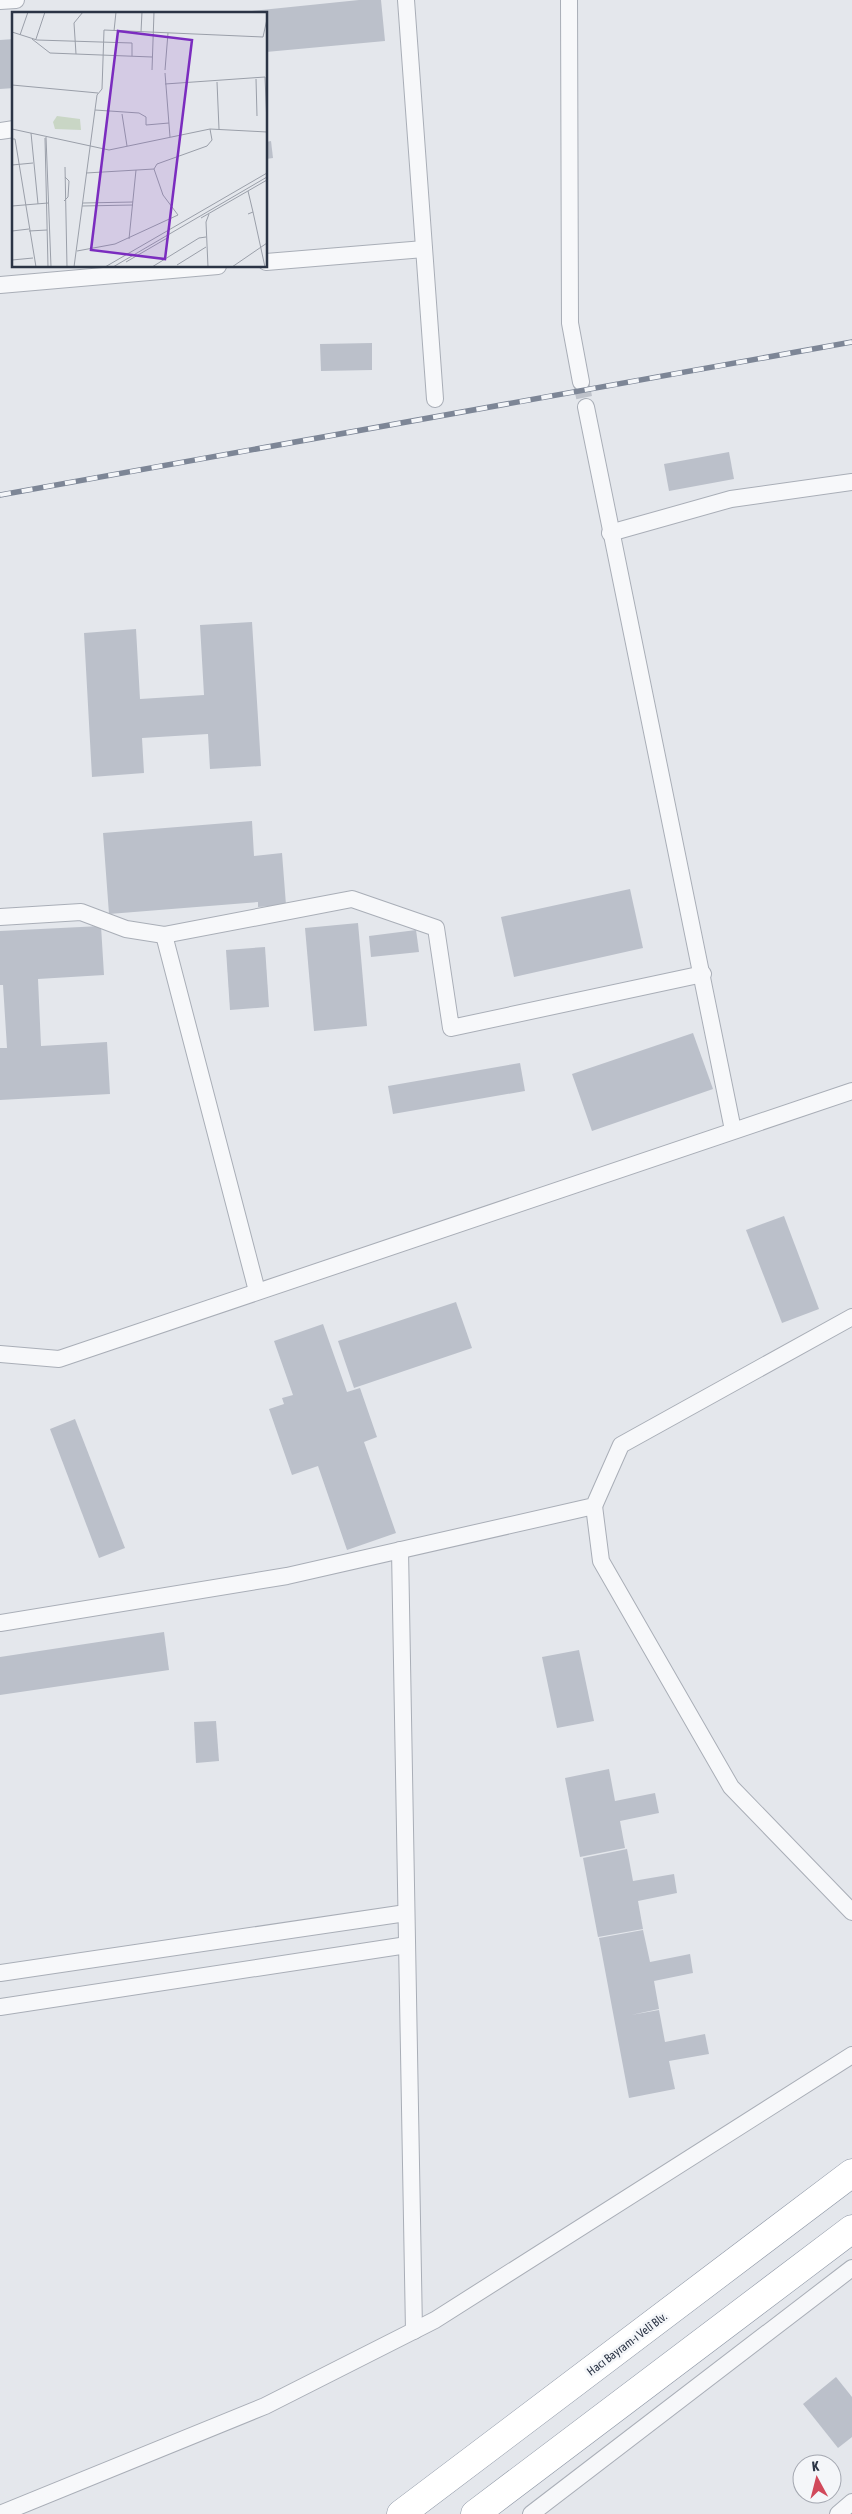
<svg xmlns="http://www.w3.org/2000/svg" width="852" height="2514" font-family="'Asap Condensed',sans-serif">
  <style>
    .building { fill: #bbc0ca }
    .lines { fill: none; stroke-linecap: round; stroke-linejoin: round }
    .street-tunnel { stroke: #bfc3cb; stroke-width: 16; stroke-dasharray: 16 8; stroke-linecap: butt }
    .street-casing { stroke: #a9aeb7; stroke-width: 18 }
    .highway-casing { stroke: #8b94a3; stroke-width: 29 }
    .street { stroke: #f7f8fa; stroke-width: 16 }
    .highway { stroke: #fff; stroke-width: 28 }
    .rail-casing { stroke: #7d8696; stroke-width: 5.5 }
    .rail { stroke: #f4f6f9; stroke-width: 4; stroke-dasharray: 11; stroke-linecap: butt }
    .labels { text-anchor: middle; stroke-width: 5; stroke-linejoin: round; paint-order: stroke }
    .street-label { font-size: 12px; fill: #2b3445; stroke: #f4f6f9 }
    .inset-road { fill: none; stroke: #9a9fa9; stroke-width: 1 }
    .view { fill: #7b2cbf; fill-opacity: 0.15; stroke: #7b2cbf; stroke-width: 2.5 }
    .inset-edge { fill: none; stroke: #2b3445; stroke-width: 2.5 }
  </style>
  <rect width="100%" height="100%" fill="#e4e7ec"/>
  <g class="building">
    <path d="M359 0H381L385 41 266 52V14H253L252 11Z"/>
    <path d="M14 39V88L0 89V40Z"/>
    <path d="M271 141 273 158 266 159V142Z"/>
    <path d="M372 343V370L321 371 320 344Z"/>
    <path d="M729 452 734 479 669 491 664 464Z"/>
    <path d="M252 622 261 766 210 769 208 734 142 738 144 773 92 777 84 633 136 629 140 699 204 695 200 625Z"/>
    <path d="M252 821 254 856 282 853 286 905 258 907V902L109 914 103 833Z"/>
    <path d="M630 889 643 948 514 977 501 917Z"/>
    <path d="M358 923 367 1026 314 1031 305 928Z"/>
    <path d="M101 926 104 975 38 979 41 1046 107 1042 110 1094 0 1100V1048H7L3 985H0V931Z"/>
    <path d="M416 930 419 952 371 957 369 936Z"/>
    <path d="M265 947 269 1007 230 1010 226 950Z"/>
    <path d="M693 1033 713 1089 592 1131 572 1074Z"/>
    <path d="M520 1063 525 1091 393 1114 388 1086Z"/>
    <path d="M784 1216 819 1309 782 1323 746 1230Z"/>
    <path d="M456 1302 472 1348 354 1388 338 1341Z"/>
    <path d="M323 1324 347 1392 360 1388 377 1437 364 1442 396 1533 347 1550 318 1466 292 1475 269 1409 284 1404 282 1398 293 1395 274 1341Z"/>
    <path d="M75 1419 125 1548 99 1558 50 1429Z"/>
    <path d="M164 1632 169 1670 0 1695V1657Z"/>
    <path d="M579 1650 594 1721 557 1728 542 1657Z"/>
    <path d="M216 1721 219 1761 196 1763 194 1722Z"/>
    <path d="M609 1769 615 1801 655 1793 659 1813 620 1821 625 1848 580 1857 565 1778Z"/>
    <path d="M627 1849 633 1881 674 1874 677 1893 638 1901 643 1929 598 1937 583 1858Z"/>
    <path d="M643 1930 650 1962 690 1954 693 1973 654 1981 659 2009 631 2015 659 2010 665 2042 705 2034 709 2054 669 2061 675 2089 629 2098 599 1938Z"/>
    <path d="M836 2377 852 2397V2437L838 2448 803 2404Z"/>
  </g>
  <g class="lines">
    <path class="street-tunnel" d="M581 382 586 407"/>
    <g class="street-casing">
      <g id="street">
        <path d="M406 0 435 399"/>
        <path d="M569 0 570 323 581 382"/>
        <path d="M0 1 16 0"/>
        <path d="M0 131 14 129"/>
        <path d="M266 262 424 249"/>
        <path d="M0 285 218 266"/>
        <path d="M586 407 733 1130"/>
        <path d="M610 533 731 499 852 482"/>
        <path d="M0 917 81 912 126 929 164 935 352 899 436 928 451 1028 703 974"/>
        <path d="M164 935 257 1291"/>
        <path d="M0 1354 59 1359 852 1091"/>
        <path d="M594 1506 601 1561 731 1787 852 1912"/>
        <path d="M400 1550 414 2331"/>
        <path d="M0 1623 287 1576 594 1506 621 1445 852 1317"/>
        <path d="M0 1973 406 1913"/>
        <path d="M0 2007 407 1945"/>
        <path d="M0 2514 265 2406 435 2320 852 2055"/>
        <path d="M531 2514 852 2268"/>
        <path d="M838 2514 852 2502"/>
      </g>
    </g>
    <g class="highway-casing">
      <g id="highway">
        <path d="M401 2514 852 2173"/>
        <path d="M475 2514 852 2229"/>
      </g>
    </g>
    <use href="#street" class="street"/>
    <use href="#highway" class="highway"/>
    <g class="rail-casing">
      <path id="rail" d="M0 495 852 342"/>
    </g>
    <use href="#rail" class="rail"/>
  </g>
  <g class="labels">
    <g class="street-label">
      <text transform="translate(627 2344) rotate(-37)" y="4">Hacı Bayram-ı Velî Blv.</text>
    </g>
  </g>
  <g transform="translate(12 12)">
    <rect width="255" height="255" fill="#e4e7ec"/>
    <path d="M45 104 68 107 69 118 43 117 41 110Z" fill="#c9d6c5"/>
    <path class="inset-road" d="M102 19 104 0M0 20 25 28 120 31V44M129 20 130 0M8 23 16 0M20 27 38 41 140 45M24 27 33 0M64 42 62 11 71 0M140 58 142 0M153 58 156 21M153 61 158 125M244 67 245 104M205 70 207 117M153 72 253 65 255 112M0 73 86 81M83 98 127 101 134 105V113L157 111M110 102 115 134M0 117 97 138 198 117 255 120M19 121 26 192M34 125 39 255M33 126 36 255M0 127H3L24 255M0 153 21 151M53 155 55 255M74 161 142 157 145 152 195 134 200 128 198 117M52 189 56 185 57 169 53 165M71 191 121 190M0 194 36 191M70 194 121 193M241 200 253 255M236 202 241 200 236 179M189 206 255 168M0 219 17 217M17 219 35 218M117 227 124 158M65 239 103 232 166 203 151 183 142 157M0 248 21 246M114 250 157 225M165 253 194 235M62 255 85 83 90 77 92 18 251 25 255 7M93 255 255 161M101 255 255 165M140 255 187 226 194 225M196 255 194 210 197 202M220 255 255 231"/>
    <path class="view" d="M106 19 180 28 153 247 79 238Z"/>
    <rect width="255" height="255" class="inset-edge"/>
  </g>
  <g transform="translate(817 2479) rotate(353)"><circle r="24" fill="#f4f6f9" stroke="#a4a8b1"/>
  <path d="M0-4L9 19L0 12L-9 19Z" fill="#d1495b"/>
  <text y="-8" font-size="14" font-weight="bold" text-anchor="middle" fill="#2b3445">K</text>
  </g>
</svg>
